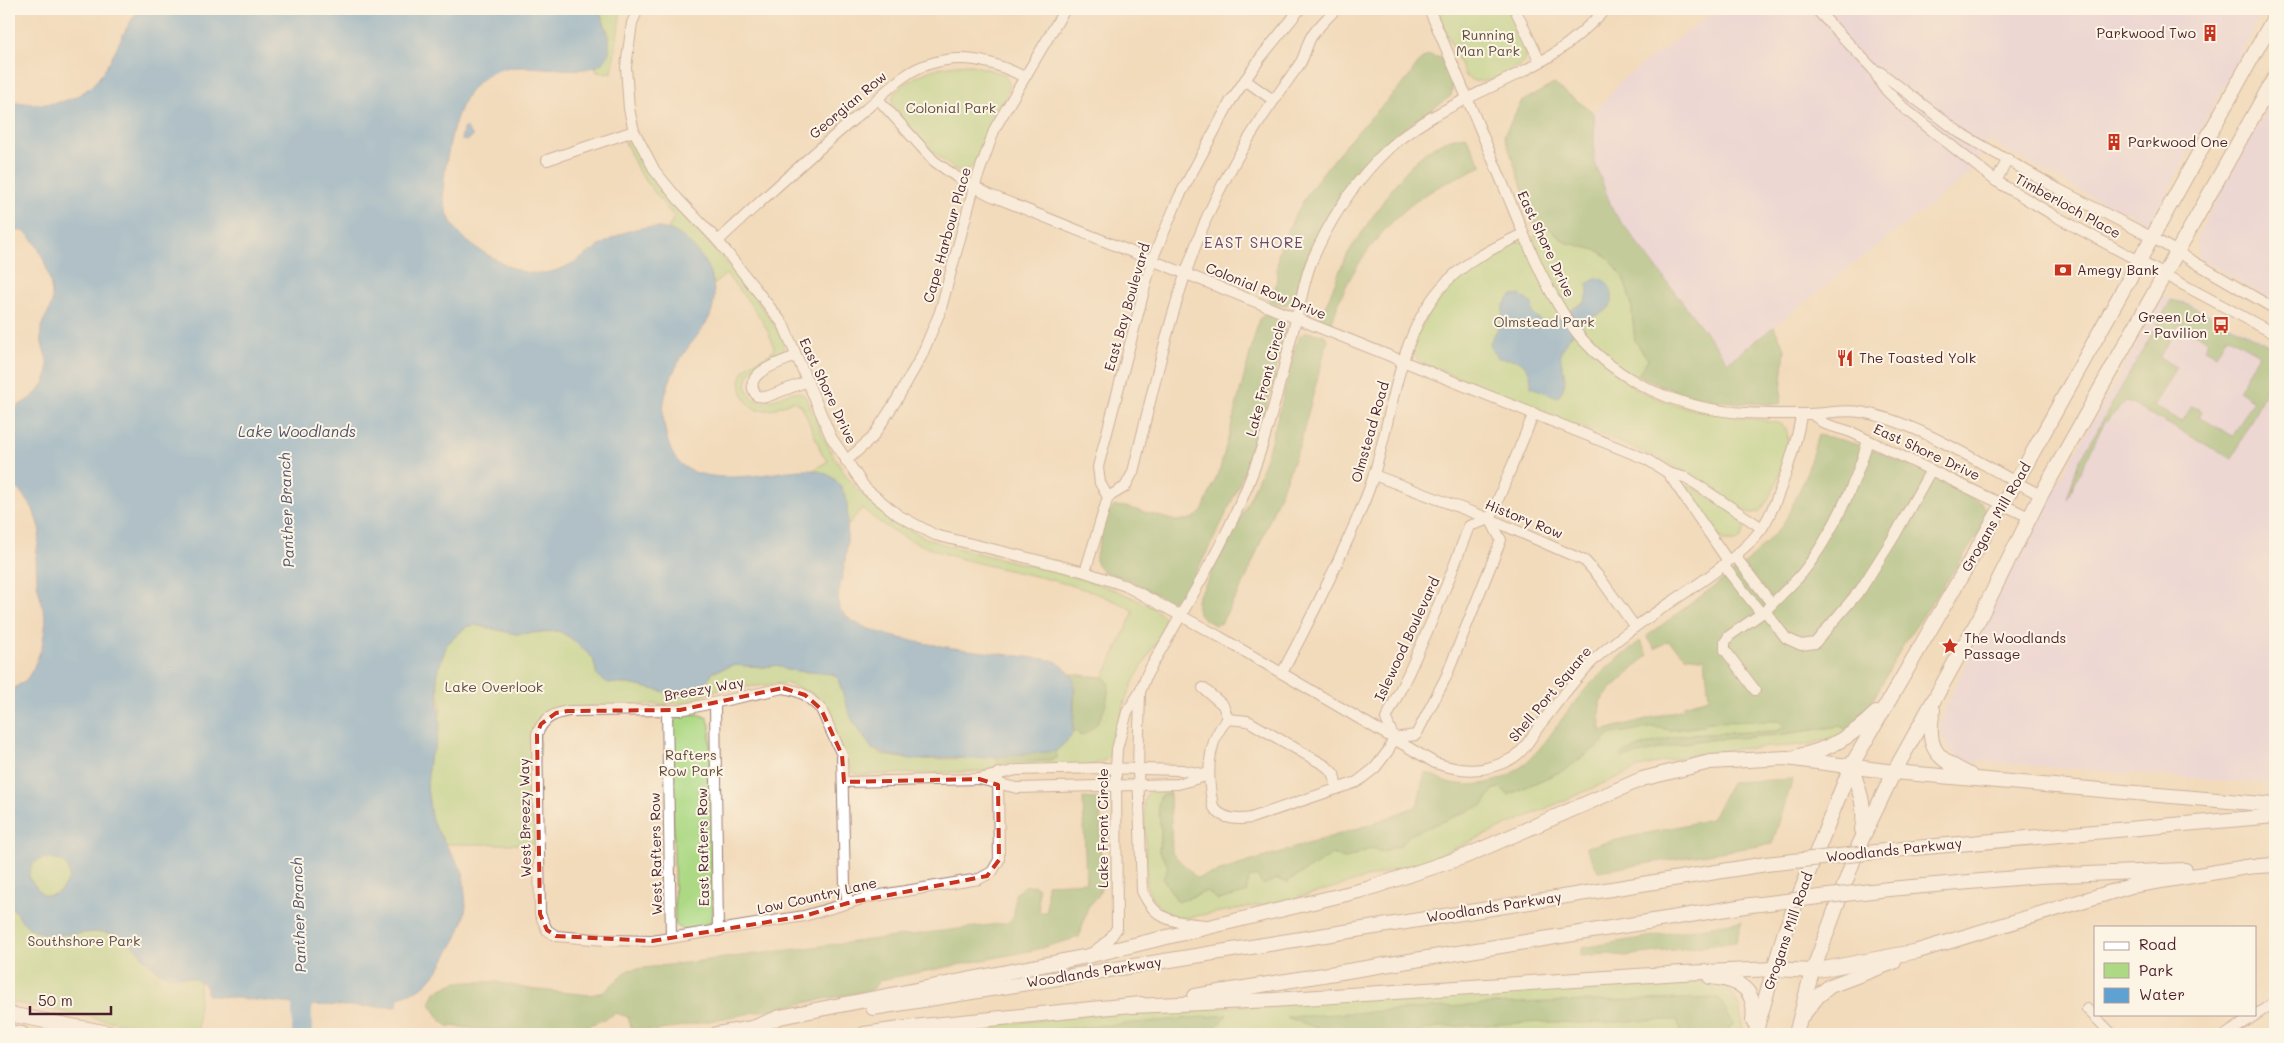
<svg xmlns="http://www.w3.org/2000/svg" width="2284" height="1043" font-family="Mali,sans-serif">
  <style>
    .built { fill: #e6d2f0 }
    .green { fill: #add985; stroke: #7c7c58 }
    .forest { fill: #8ab972; stroke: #6a6c4e; fill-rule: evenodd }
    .water { fill: #5fa1d3; stroke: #54607f; fill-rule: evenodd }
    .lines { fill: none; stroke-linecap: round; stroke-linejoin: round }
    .river { stroke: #5fa1d3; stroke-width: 20 }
    .minor-casing { stroke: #9e7d73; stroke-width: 12 }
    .major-casing { stroke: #9e7d73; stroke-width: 16 }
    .minor { stroke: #fff; stroke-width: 10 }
    .major { stroke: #fff; stroke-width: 14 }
    .major-bridge-casing { stroke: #9e7d73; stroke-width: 16; stroke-linecap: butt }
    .major-bridge { stroke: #fff; stroke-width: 14 }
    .marked { fill: none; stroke: #c8321e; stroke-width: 4; stroke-dasharray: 10 6; stroke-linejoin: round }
    .labels { text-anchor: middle; stroke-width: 4; stroke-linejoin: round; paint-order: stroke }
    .poi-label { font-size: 14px; fill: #4a1f2b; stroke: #fcf5e5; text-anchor: start }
    .park-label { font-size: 14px; fill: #634e42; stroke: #fcf5e5 }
    .street-label { font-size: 14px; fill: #4a1f2b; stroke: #fcf5e5 }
    .neighbourhood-label { font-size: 15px; letter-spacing: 1px; fill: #6e4c6d; stroke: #fcf5e5 }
    .water-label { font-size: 15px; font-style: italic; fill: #52536e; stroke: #fcf5e5 }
  </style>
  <rect width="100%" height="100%" fill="#fcf5e5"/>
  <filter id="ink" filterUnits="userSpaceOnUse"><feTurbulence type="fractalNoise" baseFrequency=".02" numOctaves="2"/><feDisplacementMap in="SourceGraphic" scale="10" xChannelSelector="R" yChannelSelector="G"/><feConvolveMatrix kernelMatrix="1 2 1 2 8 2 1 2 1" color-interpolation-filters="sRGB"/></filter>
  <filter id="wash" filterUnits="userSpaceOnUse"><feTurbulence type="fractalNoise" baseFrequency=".0096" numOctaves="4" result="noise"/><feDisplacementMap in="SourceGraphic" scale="20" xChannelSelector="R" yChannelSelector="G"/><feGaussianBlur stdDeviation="1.12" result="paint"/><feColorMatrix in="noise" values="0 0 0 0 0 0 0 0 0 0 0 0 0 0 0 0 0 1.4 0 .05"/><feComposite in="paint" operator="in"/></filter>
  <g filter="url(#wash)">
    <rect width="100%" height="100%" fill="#f2dbbb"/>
    <g class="built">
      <path d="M1718 9H1793L1796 12 1799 9H2265L2151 223 2090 196 1988 140 1968 175 1728 362 1613 211 1594 161V113L1622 80Z"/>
      <path d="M2275 96V302L2199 258 2196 238Z"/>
      <path d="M2163 297 2187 301 2275 346V784L1961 760 1947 747 1940 727 1946 706 2025 542Z"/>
    </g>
    <g class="green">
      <path d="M598 9H621L612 73 597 72 595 68 604 61 610 36Z"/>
      <path d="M1436 9H1509L1526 50 1524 62 1519 66C1503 73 1479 91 1465 75Z"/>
      <path d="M968 64 1004 74 1009 84V90L994 116 974 165C970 168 965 172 960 171 946 169 896 115 892 102 893 92 898 89 905 84 927 69 942 66 968 64Z"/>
      <path d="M624 140 634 146 641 162 663 193 743 280 774 324 783 340 784 349C778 364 760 360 751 372 743 380 746 396 757 401 769 406 782 393 794 392 800 392 804 394 807 399 835 468 859 509 931 540 997 562 1068 568 1131 597 1143 603 1156 608 1164 617V629L1134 680 1125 701 1109 757 1106 760 1082 768 861 775 854 773 849 766 815 695 786 683 716 690 687 703 560 708 549 712 540 720 535 844H446L435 827 431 817 427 788 429 758 435 748 441 707 437 679 439 667 447 644 466 627 475 625 516 634 559 631 572 639 593 658 597 675 619 684H629L679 695 690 690 713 672 733 665 764 667 778 665 786 670 833 674 838 679C846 706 856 734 878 752 895 764 974 758 996 756L998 763 1057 758 1056 751 1068 740 1073 731 1076 730 1080 736 1109 683 1104 677 1134 611C1049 562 938 577 862 508L847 526V515L819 471 813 470 828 461 823 456 802 406 793 401 771 410H755C740 399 733 376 751 364 760 358 768 358 774 349 770 324 741 293 726 274L713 285V280C700 258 692 240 668 229L674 217 639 172Z"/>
      <path d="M1535 224 1549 228 1565 242 1599 251 1609 258 1623 277 1631 302 1635 341 1648 359 1631 386C1677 411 1725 416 1777 422 1781 424 1784 425 1786 429 1794 446 1772 500 1759 512L1751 513 1740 508 1709 487 1658 458 1422 363 1417 359 1412 350 1415 339 1430 310 1444 291 1506 246 1537 236Z"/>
      <path d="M1688 486H1691L1740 517 1745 528 1741 538 1737 541H1723L1685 490Z"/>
      <path d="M698 714 707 718 710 725 713 915C710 930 686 936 675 924L672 727C676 714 686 715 698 714Z"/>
      <path d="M1752 720 1780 721 1787 727 1775 731 1718 733 1674 744 1695 741 1777 735 1840 726 1847 730 1841 735 1806 745 1736 749 1697 754 1643 766 1428 860 1301 897 1299 895 1295 899 1185 918C1165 915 1155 906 1147 888L1144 801C1149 788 1157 788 1169 788L1170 794 1161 795 1158 805 1161 832 1159 851 1168 866 1178 902 1207 891 1246 893 1248 878 1257 876 1287 882 1333 854 1344 859 1372 848 1400 845 1409 835 1483 805 1493 790 1501 787 1508 795 1566 769 1598 746 1611 734 1654 727 1670 730 1703 726 1707 722Z"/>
      <path d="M9 823 201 914 198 1034H180L9 1002Z"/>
      <path d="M1695 981 1714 984 1732 992 1740 1010 1743 1034H903L1080 1016 1505 989Z"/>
    </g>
    <g class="forest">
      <path d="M1430 55 1441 58 1453 83 1451 96 1403 129 1358 174 1339 198 1311 247 1293 301C1284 308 1276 306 1268 299 1281 287 1275 267 1279 252 1281 244 1286 235 1289 228 1316 170 1362 127 1405 82 1413 73 1418 58 1430 55Z"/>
      <path d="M1554 84 1594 113V161L1613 211 1728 362 1774 327 1785 349 1780 404C1725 404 1687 400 1638 375L1648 359 1635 341 1631 302 1623 277 1609 258 1599 251 1565 242 1549 228 1535 224 1504 135 1521 102Z"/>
      <path d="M1466 136 1482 166C1457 177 1432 188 1411 205 1375 234 1344 278 1332 323L1328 324 1318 320C1330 301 1335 278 1346 257 1352 245 1362 234 1369 222 1393 187 1420 140 1466 136Z"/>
      <path d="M2171 300 2188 304 2275 348V372L2232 459 2126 401 2103 425 2067 499 2078 464ZM2179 324 2209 341 2205 349 2216 355 2227 336 2259 354 2238 391 2253 401 2233 436 2199 417 2202 411 2192 406 2182 422 2154 406 2176 367 2159 358Z"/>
      <path d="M1265 315 1276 316 1284 325V330C1283 347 1277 365 1273 382 1253 462 1224 524 1183 595L1172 601 1167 600 1131 581 1103 571 1096 563V555L1108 513 1115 506 1126 507 1176 521 1191 519 1197 516 1203 509 1220 469 1259 319Z"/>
      <path d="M1306 332 1324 335 1328 339 1299 447 1245 581 1221 623 1215 625C1202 618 1193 614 1198 597 1224 552 1249 507 1266 457 1278 420 1287 381 1296 343L1300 336Z"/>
      <path d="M1818 435C1878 445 1930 476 1983 504L1986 510 1983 527C1958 565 1931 603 1906 641 1886 671 1875 707 1847 730L1840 726 1777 735 1695 741 1621 758V754L1648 744 1683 735 1775 731 1786 727 1780 721 1707 722 1703 726 1670 730 1654 727 1611 734 1598 746 1566 769 1508 795 1501 787 1493 790 1483 805 1409 835 1401 845 1381 852 1372 848 1344 859 1333 854 1287 882 1277 879 1263 885 1257 876 1249 878 1246 893 1218 900 1207 891 1178 902 1163 879 1168 866 1159 851 1161 832 1158 805 1161 795 1170 794 1172 853 1197 878 1372 824 1417 806 1425 772C1435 776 1446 783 1457 784 1527 792 1546 733 1585 690 1602 671 1621 656 1640 641L1648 655 1611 689 1600 702 1601 731 1684 709V705L1709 698 1705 659 1686 656 1668 641 1655 649 1647 636 1747 562 1783 525 1804 481Z"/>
      <path d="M1071 674 1104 677 1109 683C1108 704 1101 728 1080 736L1077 731H1073L1075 691Z"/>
      <path d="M1056 751 1057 758C1042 764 1016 761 998 763L996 756Z"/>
      <path d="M1793 779 1772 844 1598 871 1586 847 1711 819 1732 782Z"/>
      <path d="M1083 798 1098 799 1101 810 1100 837 1103 883 1098 896 1088 907 1079 937 1034 950 880 980 872 990 656 1031 631 1028 628 1017 616 1013C567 1043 502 1031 448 1026L442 1022 430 1004 435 992 456 982H497L529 989 590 995 604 992 628 970 1007 923 1014 917 1015 894 1024 886 1034 885 1038 888 1039 912H1047V884L1086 882Z"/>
      <path d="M1742 921 1736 942 1625 956 1608 954 1580 956 1582 948Z"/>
      <path d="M1719 998 1733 1024 1725 1034H1682L1677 1020 1580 1023 1545 1022 1438 1027 1406 1034H1333L1286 1017 1510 1003Z"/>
      <path d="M1227 1015 1210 1034H1005Z"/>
    </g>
    <g class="water">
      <path d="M140 9H598C644 104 539 54 496 71 465 83 454 120 449 148 444 175 438 200 453 225 462 241 481 251 497 260 572 307 597 214 665 229 678 231 687 240 695 249 711 266 720 293 710 316 703 331 691 342 683 355 669 378 659 403 665 429 667 439 670 451 676 459 694 484 749 477 775 473 807 468 838 464 847 503 848 524 848 547 844 568 842 578 838 591 838 602 842 646 1019 653 1056 661L1068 671 1074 680 1073 731 1068 740 1056 751 971 759 952 757 917 760 889 755 872 749 851 718 838 679 833 674 786 670 778 665 764 667 733 665 713 672 701 689 690 690 688 695H679L629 684 608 683 597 675 593 658 572 639 559 631 516 634 475 625 466 627 447 644 439 667 437 679 440 726 435 748 429 758 427 788 431 817 435 827 463 872 466 906 464 919 457 937 439 969 428 982 421 988 398 998 397 1007 303 1005 207 995V988C194 973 182 979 165 974 144 967 137 940 115 934 88 927 52 944 28 927 20 920 15 911 9 903V692L27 679 33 669 42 647 46 621 37 584 36 556 40 531 33 509 27 500 19 490 9 484V410C26 403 49 388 48 367 47 354 39 343 41 329 42 319 51 312 52 301 53 283 41 241 24 232 20 229 13 230 9 230V100C40 108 76 106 98 79 115 58 122 29 140 9ZM46 858 63 862 68 868 69 878C63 889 57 897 43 895L29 878C29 865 33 861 46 858Z"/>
      <path d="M466 127 473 136 467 141 461 140 463 129Z"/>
      <path d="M1598 278C1611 281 1617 298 1608 309 1604 313 1596 315 1591 318 1581 324 1566 339 1562 349 1556 364 1574 376 1558 397L1531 387C1532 376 1528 364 1516 360 1509 358 1503 360 1496 357L1490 344C1492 337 1496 333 1499 326 1506 313 1498 308 1511 296L1520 295 1532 304 1533 314 1541 321H1550L1585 302 1588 294V283Z"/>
    </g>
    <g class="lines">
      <path class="river" d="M302 979V1034"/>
    </g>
  </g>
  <g filter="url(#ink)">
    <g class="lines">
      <g class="minor-casing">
        <g id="minor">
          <path d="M638 9 632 23 626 67 629 109 634 131 655 171 678 199 718 241 783 324 831 437 866 489 898 515 935 535 1085 572 1126 586 1220 637 1435 763C1462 772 1485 773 1511 759 1525 751 1531 737 1540 725 1558 702 1575 678 1596 658 1631 626 1674 602 1712 574 1730 560 1749 546 1762 528 1777 506 1798 441 1801 414"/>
          <path d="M1429 9C1455 68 1480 129 1505 189 1525 237 1548 299 1582 339 1613 374 1656 397 1701 407 1736 415 1773 414 1809 414 1826 414 1843 409 1860 412 1921 422 1985 468 2041 495"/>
          <path d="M1515 9 1540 62"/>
          <path d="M1816 9 1873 69 1883 87 1905 109 1996 181 2055 216 2275 334"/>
          <path d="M1873 69 1880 72 1960 133 2058 189 2153 238 2275 309"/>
          <path d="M1245 80 1273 100"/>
          <path d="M878 99 934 161 958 178 990 195 1646 459 1668 473 1687 478 1762 528"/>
          <path d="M547 160 634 131"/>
          <path d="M1996 181 2008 159"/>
          <path d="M718 241C766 196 814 152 865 110 885 93 904 71 929 64 962 53 994 61 1024 77"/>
          <path d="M796 356C780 363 739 373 757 396L766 397 808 381"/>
          <path d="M1812 414 1825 424 1851 432 2029 517"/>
          <path d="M846 461 872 438 896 401 921 357 940 312 974 187 995 128 1065 9"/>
          <path d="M1668 473 1728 561"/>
          <path d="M1374 475 1490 519 1585 561 1600 578 1635 627"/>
          <path d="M1108 497 1100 483 1098 467 1152 260 1179 197 1230 102 1261 57 1300 9"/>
          <path d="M1735 556 1772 604"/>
          <path d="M1723 565 1761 613"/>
          <path d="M1085 572 1108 497 1125 487 1133 472C1154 387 1172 299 1207 217 1231 162 1264 113 1299 65 1305 57 1306 46 1311 37 1318 27 1328 17 1336 9"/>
          <path d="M1765 611C1776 600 1787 589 1798 578 1827 545 1857 482 1868 440"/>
          <path d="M1282 673C1306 628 1328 584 1349 537 1358 517 1368 495 1374 474 1393 413 1397 341 1439 290 1460 264 1493 248 1523 234"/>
          <path d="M1203 688 1223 705 1228 719"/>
          <path d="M1755 690 1725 650V642L1729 636 1765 611 1786 638 1801 645 1815 643 1861 589 1895 535 1931 470"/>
          <path d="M1140 692 1138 769 1142 891C1156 922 1174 922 1205 925"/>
          <path d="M715 703 718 931"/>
          <path d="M667 711 671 937"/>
          <path d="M1394 738 1386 719C1418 656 1445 593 1469 526L1490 519 1534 413"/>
          <path d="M1394 738 1416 735 1446 677 1501 540 1490 519"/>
          <path d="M979 779 1017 788 1178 784 1206 776"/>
          <path d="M844 782 979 779 1017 770 1102 768 1181 770 1208 775"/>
          <path d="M1337 789 1334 774 1326 766 1248 721 1228 719C1209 737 1207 770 1211 795 1212 798 1212 804 1213 806 1221 820 1238 820 1251 818L1357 782 1375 768 1388 751 1394 738"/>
          <path d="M848 903 845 885 842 755 821 709 805 695 796 691 783 688 680 710 568 711C552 714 543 719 537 734L540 914 547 930 556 936 605 940 652 941 804 916 869 897 979 879 992 872 999 860 998 773"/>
          <path d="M1092 953 1109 940 1117 928 1116 769 1117 749 1127 712 1140 692 1147 674C1187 603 1233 533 1259 455 1275 408 1285 360 1298 312 1302 296 1305 278 1311 263 1327 225 1349 190 1377 160 1426 108 1489 93 1547 58 1569 45 1588 27 1606 9"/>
          <path d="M2087 1009 2112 1034"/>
          <path d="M2227 1034 2275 1002"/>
        </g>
      </g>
      <g class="major-casing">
        <g id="major">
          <path d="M1933 710C1925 750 1937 758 1970 775"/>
          <path d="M1798 756C1829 750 1854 735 1876 713"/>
          <path d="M1851 766C1858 787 1867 807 1862 830"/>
          <path d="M1903 849 2275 816"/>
          <path d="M2244 867 2275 865"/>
          <path d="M1889 889 2039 876 2185 870"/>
          <path d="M1710 977C1740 980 1757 989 1753 1021"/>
          <path d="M1195 996 1751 905"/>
          <path d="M1132 1006 1273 1000 1682 973 1774 969 1813 971 1918 951 2131 886 2253 866"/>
          <path d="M873 1008 1766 864"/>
          <path d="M9 1014 114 1034"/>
          <path d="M1803 1015 1818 996 1830 986 1894 962"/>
          <path d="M750 1029 780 1017 1088 956 1367 889 1466 856 1642 779 1710 762 1786 758 1894 772 2275 805"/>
          <path d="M9 1032 22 1034"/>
          <path d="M717 1034 758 1027"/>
          <path d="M864 1034 922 1026 1141 1004"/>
          <path d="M1755 1034 1785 931 1851 766 2028 461 2275 16"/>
          <path d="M1796 1034 1810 979 1859 845 1894 772 1980 617 2041 495 2275 77"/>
        </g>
      </g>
      <use href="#minor" class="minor"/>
      <use href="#major" class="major"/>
      <g class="major-bridge-casing">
        <g id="major-bridge">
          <path d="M1766 864 1903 849"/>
          <path d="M1751 905 1889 889"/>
        </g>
      </g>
      <use href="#major-bridge" class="major-bridge"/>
    </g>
  </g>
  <path d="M0 0H2284V1043H0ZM783 688 805 695 821 709 842 755 844 782 979 779 998 785 999 860 987 876 848 903 804 916 652 941 556 936 547 930 540 914 537 734 541 724 556 713 568 711 680 710Z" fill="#f2dbbb" fill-opacity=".55" fill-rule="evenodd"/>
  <path class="marked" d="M783 688 805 695 821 709 842 755 844 782 979 779 998 785 999 860 987 876 848 903 804 916 652 941 556 936 547 930 540 914 537 734 541 724 556 713 568 711 680 710Z"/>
  <defs>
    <g id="building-bare" transform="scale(1.35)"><path d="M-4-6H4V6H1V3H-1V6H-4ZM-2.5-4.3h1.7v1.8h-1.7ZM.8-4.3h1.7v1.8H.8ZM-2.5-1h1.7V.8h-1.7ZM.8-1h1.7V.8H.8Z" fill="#c8321e" stroke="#fcf5e5" stroke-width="2.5" paint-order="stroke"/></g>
    <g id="bank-bare" transform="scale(1.35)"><path d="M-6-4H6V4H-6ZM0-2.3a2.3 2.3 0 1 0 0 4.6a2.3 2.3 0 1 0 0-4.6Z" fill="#c8321e" stroke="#fcf5e5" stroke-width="2.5" paint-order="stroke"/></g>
    <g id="bus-bare" transform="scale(1.35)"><path d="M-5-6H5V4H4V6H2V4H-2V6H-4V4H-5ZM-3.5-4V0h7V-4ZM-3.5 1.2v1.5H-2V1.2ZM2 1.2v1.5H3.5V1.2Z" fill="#c8321e" stroke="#fcf5e5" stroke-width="2.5" paint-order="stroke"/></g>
    <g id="restaurant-bare" transform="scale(1.35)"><path d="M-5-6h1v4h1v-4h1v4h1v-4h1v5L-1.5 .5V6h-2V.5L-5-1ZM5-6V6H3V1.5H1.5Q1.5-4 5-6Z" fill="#c8321e" stroke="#fcf5e5" stroke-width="2.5" paint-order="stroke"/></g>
    <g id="sight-bare" transform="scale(1.35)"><path d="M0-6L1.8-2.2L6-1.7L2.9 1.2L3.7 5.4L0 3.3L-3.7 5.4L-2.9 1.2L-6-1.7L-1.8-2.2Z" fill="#c8321e" stroke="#fcf5e5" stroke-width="2.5" paint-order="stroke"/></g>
  </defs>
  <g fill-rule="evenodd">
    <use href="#building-bare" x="2210" y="33"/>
    <use href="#building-bare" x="2114" y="142"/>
    <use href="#bank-bare" x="2063" y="270"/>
    <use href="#bus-bare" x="2221" y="325"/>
    <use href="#restaurant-bare" x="1845" y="358"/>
    <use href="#sight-bare" x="1950" y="646"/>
  </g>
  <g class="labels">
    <g class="poi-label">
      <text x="2196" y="38" text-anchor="end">Parkwood Two</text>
      <text x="2128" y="147">Parkwood One</text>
      <text x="2077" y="275">Amegy Bank</text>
      <text x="2207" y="322" text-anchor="end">Green Lot<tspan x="2207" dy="16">- Pavilion</tspan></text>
      <text x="1859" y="363">The Toasted Yolk</text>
      <text x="1964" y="643">The Woodlands<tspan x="1964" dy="16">Passage</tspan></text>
    </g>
    <g class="park-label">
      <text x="1488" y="40">Running<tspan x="1488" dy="16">Man Park</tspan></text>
      <text x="951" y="113">Colonial Park</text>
      <text x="1544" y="327">Olmstead Park</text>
      <text x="494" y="692">Lake Overlook</text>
      <text x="691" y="760">Rafters<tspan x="691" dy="16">Row Park</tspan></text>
      <text x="84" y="946">Southshore Park</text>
    </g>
    <g class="street-label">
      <text transform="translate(848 105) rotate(-40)" y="5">Georgian Row</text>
      <text transform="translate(2068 206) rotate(29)" y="5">Timberloch Place</text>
      <text transform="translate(947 235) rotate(-74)" y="5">Cape Harbour Place</text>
      <text transform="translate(1546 244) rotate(65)" y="5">East Shore Drive</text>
      <text transform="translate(1266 291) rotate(22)" y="5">Colonial Row Drive</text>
      <text transform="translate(1127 307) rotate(-74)" y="5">East Bay Boulevard</text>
      <text transform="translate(1266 378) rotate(-75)" y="5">Lake Front Circle</text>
      <text transform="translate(828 391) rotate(65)" y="5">East Shore Drive</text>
      <text transform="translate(1370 432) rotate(-74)" y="5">Olmstead Road</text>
      <text transform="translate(1927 452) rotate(25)" y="5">East Shore Drive</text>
      <text transform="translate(1996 517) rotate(-60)" y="5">Grogans Mill Road</text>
      <text transform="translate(1524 519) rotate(22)" y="5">History Row</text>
      <text transform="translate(1407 639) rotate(-65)" y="5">Islewood Boulevard</text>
      <text transform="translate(704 689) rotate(-10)" y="5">Breezy Way</text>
      <text transform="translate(1550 694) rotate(-50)" y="5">Shell Port Square</text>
      <text transform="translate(525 818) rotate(-91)" y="5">West Breezy Way</text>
      <text transform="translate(1103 828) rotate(-90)" y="5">Lake Front Circle</text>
      <text transform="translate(703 847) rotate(-91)" y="5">East Rafters Row</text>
      <text transform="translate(1894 850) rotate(-6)" y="5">Woodlands Parkway</text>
      <text transform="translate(656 854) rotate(-91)" y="5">West Rafters Row</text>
      <text transform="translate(817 896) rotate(-13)" y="5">Low Country Lane</text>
      <text transform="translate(1494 907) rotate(-9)" y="5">Woodlands Parkway</text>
      <text transform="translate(1788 931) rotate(-71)" y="5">Grogans Mill Road</text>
      <text transform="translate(1094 972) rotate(-9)" y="5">Woodlands Parkway</text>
    </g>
    <g class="neighbourhood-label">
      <text x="1254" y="248">EAST SHORE</text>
    </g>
    <g class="water-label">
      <text x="297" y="437">Lake Woodlands</text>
      <text transform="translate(287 510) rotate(-92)" y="5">Panther Branch</text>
      <text transform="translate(299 915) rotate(-92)" y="5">Panther Branch</text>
    </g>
  </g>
  <rect width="2284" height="1043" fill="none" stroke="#fcf5e5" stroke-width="30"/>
  <rect x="2094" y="926" width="162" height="90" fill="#fcf5e5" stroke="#b59f9b"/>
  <rect x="2104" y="942" width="25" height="8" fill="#ffffff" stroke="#b59f9b"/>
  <text x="2139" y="950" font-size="15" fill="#4a1f2b">Road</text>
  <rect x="2104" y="963" width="25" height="15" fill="#add985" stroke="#b59f9b"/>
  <text x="2139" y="976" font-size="15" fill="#4a1f2b">Park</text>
  <rect x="2104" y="988" width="25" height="15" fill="#5fa1d3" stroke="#b59f9b"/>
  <text x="2139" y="1000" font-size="15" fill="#4a1f2b">Water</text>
  <path d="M30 1006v8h81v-8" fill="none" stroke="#4a1f2b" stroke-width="2.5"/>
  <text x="38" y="1006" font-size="15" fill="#4a1f2b" stroke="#fcf5e5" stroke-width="4" paint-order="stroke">50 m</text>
</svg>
